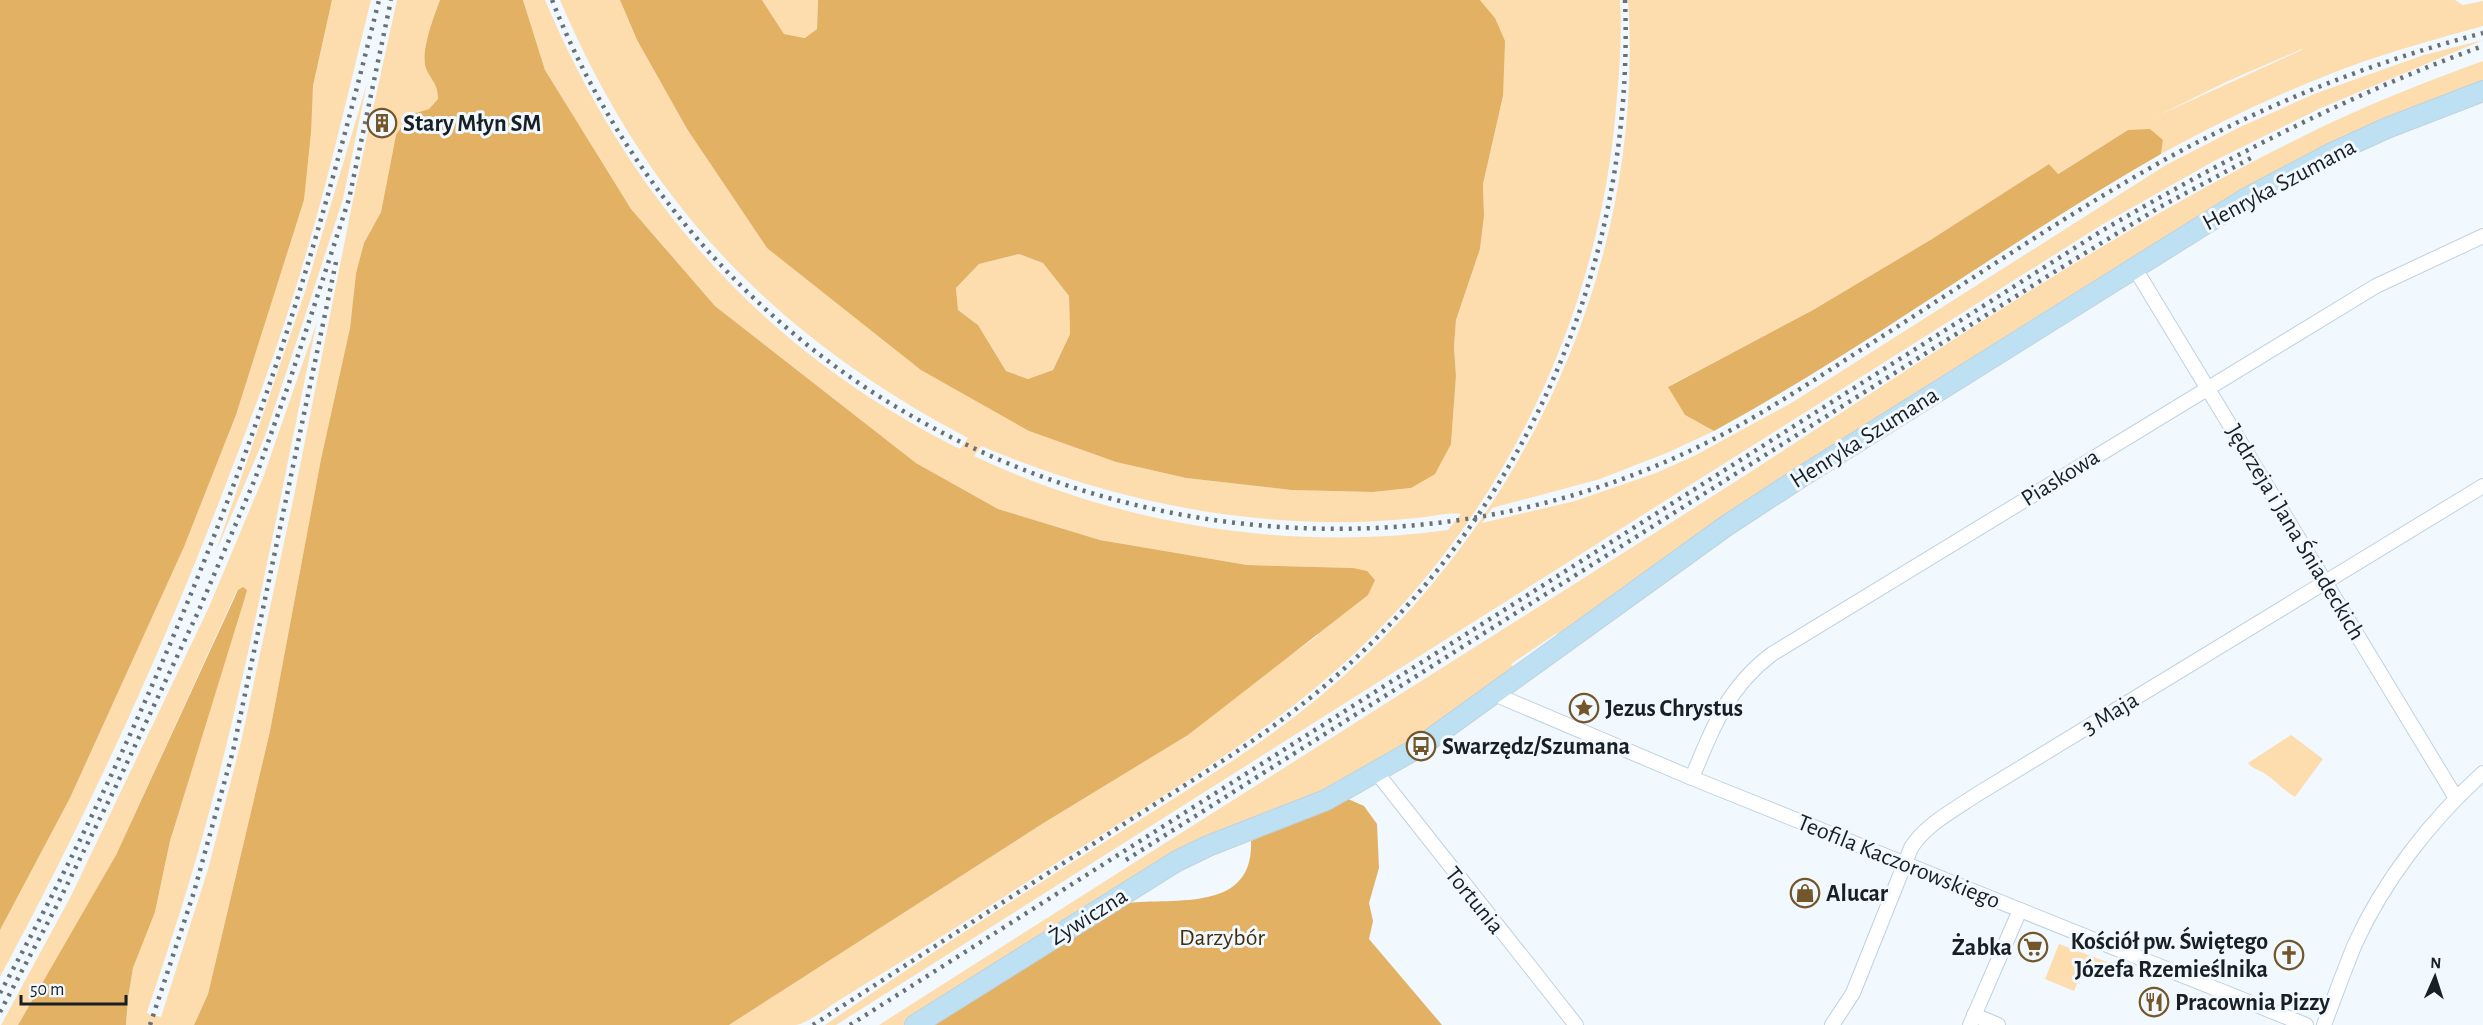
<svg xmlns="http://www.w3.org/2000/svg" width="2483" height="1025" font-family="'Alegreya Sans',sans-serif">
  <style>
    .green { fill: #fdddae; fill-rule: evenodd }
    .forest { fill: #e2b164; fill-rule: evenodd }
    .lines { fill: none; stroke-linecap: round; stroke-linejoin: round }
    .street-casing { stroke: #bfd2df; stroke-width: 16 }
    .secondary-casing { stroke: #bfd2df; stroke-width: 22 }
    .street { stroke: #fff; stroke-width: 14 }
    .secondary { stroke: #bee0f3; stroke-width: 20 }
    .rail { stroke: #6a7176; stroke-width: 4.5; stroke-dasharray: 3 6; stroke-linecap: butt }
    .labels { text-anchor: middle; stroke-width: 6; stroke-linejoin: round; paint-order: stroke }
    .poi-label { font-size: 24px; font-weight: bold; fill: #192025; stroke: #f1f8fe; text-anchor: start }
    .street-label { font-size: 24px; fill: #192025; stroke: #f1f8fe }
    .park-label { font-size: 24px; fill: #422e0b; stroke: #f1f8fe }
  </style>
  <rect width="100%" height="100%" fill="#f1f8fe"/>
  <g class="green">
    <path d="M332 0H371C347 97 325 195 295 290 274 358 249 424 224 489 160 657 85 819 0 977V930L70 798 184 547 236 415 304 200 313 86Z"/>
    <path d="M397 0H440C434 16 422 47 425 65 428 78 438 81 438 99L429 109 409 115 396 135 381 212 364 243 356 273 350 328 321 459 270 731 208 994 194 1025H126L128 998 133 968 155 912 170 841 195 754 237 590 116 855 18 1025H1L71 896 209 607 263 478 317 322C282 484 253 649 210 809 192 877 170 945 147 1012L148 1014 161 1017 209 866 241 742 294 496 353 200Z"/>
    <path d="M523 0H545C630 201 764 351 960 449L968 438C774 336 646 202 560 0H620L637 40 687 129 767 248 1029 431 1116 462 1186 478 1291 490 1373 492 1411 488 1451 444 1456 376 1454 347 1456 320 1480 249 1484 216 1483 184 1503 96 1495 18 1480 0H1620C1622 32 1620 64 1617 96 1601 325 1493 542 1314 689 1229 759 1126 818 1033 878 972 918 909 957 846 996 833 1003 809 1023 796 1025 775 1025 751 1025 729 1025L1042 824 1188 735 1263 675 1317 636 1353 568 1247 565 1100 540 998 509 916 463 715 306 631 209 545 70ZM981 446C1090 492 1202 519 1321 522 1353 523 1385 521 1416 518 1430 517 1448 512 1461 514L1448 530C1289 552 1120 525 974 456Z"/>
    <path d="M762 0H818L817 29 806 38 784 34Z"/>
    <path d="M1628 0H2455L2463 5 2483 1V26C2443 37 2404 48 2365 61 2294 86 2227 118 2161 154L2163 140 2128 130 2057 174 2049 164 1932 239 1813 310 1669 386 1685 415 1714 431 1669 452 1600 479 1492 508 1482 523 1575 501 1656 473 1696 455 1793 402 2166 165 2238 128 2314 94 2424 55 2483 40 2321 108 2214 161 2103 224 836 1025H825C923 958 1022 894 1122 831 1190 788 1261 746 1323 694 1524 525 1646 264 1628 0ZM2302 49V50L2157 116 2228 81Z"/>
    <path d="M2483 61V85L2372 127 1560 638 1557 633 1511 664 1515 671 1391 757 1350 780 1155 866 904 1025H879C1162 844 1447 666 1730 485 1925 360 2117 225 2326 125 2377 101 2430 80 2483 61Z"/>
    <path d="M367 83 343 199 304 319 265 436 215 554 304 295Z"/>
    <path d="M1019 254 1043 263 1069 296 1070 334 1053 370 1028 379 1006 371 978 325 958 310 956 288 979 264Z"/>
    <path d="M2291 735 2323 759 2295 797C2283 790 2275 780 2264 773 2257 769 2253 769 2248 763Z"/>
    <path d="M2059 944 2107 962 2100 978 2082 971 2074 991 2045 979Z"/>
  </g>
  <g class="forest">
    <path d="M0 0H332L313 86 311 132 304 200 236 415 184 547 70 798 0 930Z"/>
    <path d="M440 0H523L545 70 631 209 715 306 916 463 998 509 1100 540 1247 565 1353 568 1367 571 1375 580 1368 595 1188 735 1042 824 729 1025H194L208 994 270 731 321 459 350 328 356 273 364 243 381 212 396 135 409 115 429 109 438 99C438 81 428 78 425 65 422 47 434 16 440 0Z"/>
    <path d="M620 0H762L784 34 805 38 817 29 818 0H1480L1495 18 1505 41 1503 96 1483 184 1484 216 1480 249 1456 320 1454 347 1456 376 1451 444 1435 474 1411 488 1373 492 1291 490 1186 478 1116 462 1029 431 921 370 767 248 687 129 637 40ZM1019 254 1043 263 1069 296 1070 334 1053 370 1028 379 1006 371 978 325 958 310 956 288 979 264Z"/>
    <path d="M2150 129 2163 140 2161 154C2009 241 1868 347 1714 431L1685 415 1668 387 1813 310 1932 239 2049 164 2058 174 2128 130Z"/>
    <path d="M243 587 247 590 246 594 170 841 155 912 133 968 128 998 126 1025H18L116 855 238 590Z"/>
    <path d="M1348 799 1364 806 1377 824 1379 868 1369 903 1373 921 1369 939 1442 1025H927L1122 904C1169 896 1254 916 1251 841Z"/>
  </g>
  <g class="lines">
    <g class="street-casing">
      <g id="street">
        <path d="M2134 267 2456 798"/>
        <path d="M1494 694 1692 778 2306 1025"/>
        <path d="M1377 773 1576 1025"/>
        <path d="M1692 778C1712 728 1728 687 1772 654L2376 286 2483 236"/>
        <path d="M1974 1015 1998 1025"/>
        <path d="M1832 1025 1853 993 1911 848C1925 825 1954 810 1976 795L2483 486"/>
        <path d="M1970 1025 2020 910"/>
        <path d="M2324 1025C2334 998 2344 971 2355 944 2384 880 2431 820 2483 773"/>
      </g>
    </g>
    <g class="secondary-casing">
      <path id="secondary" d="M915 1025 1177 861 1208 846 1326 800 1421 746 1726 526 1801 477 2245 199 2332 153 2387 128 2483 91"/>
    </g>
    <use href="#street" class="street"/>
    <use href="#secondary" class="secondary"/>
    <g class="rail">
      <path d="M552 0C625 184 765 341 941 432 1178 556 1469 563 1710 441 1761 415 1808 384 1856 353 1959 288 2060 218 2166 159 2266 104 2372 62 2483 33"/>
      <path d="M1126 860 2051 274 2160 207 2251 158"/>
      <path d="M0 993C107 799 197 596 269 386 312 259 347 130 379 0"/>
      <path d="M0 1012 56 907 116 786 199 610 255 479 288 386 349 199 391 0"/>
      <path d="M150 1025 194 892 233 751 336 262"/>
      <path d="M813 1025C917 958 1020 891 1124 824 1200 775 1279 729 1346 667 1533 498 1635 252 1625 0"/>
      <path d="M850 1025 2103 230C2225 159 2350 94 2483 46"/>
    </g>
  </g>
  <defs>
    <g id="building-ring" transform="scale(1.5)"><circle r="9.5" fill="#f1f8fe" stroke="#735629" stroke-width="1.5"/><path d="M-4-6H4V6H1V3H-1V6H-4ZM-2.5-4.3h1.7v1.8h-1.7ZM.8-4.3h1.7v1.8H.8ZM-2.5-1h1.7V.8h-1.7ZM.8-1h1.7V.8H.8Z" fill="#735629"/></g>
    <g id="sight-ring" transform="scale(1.5)"><circle r="9.5" fill="#f1f8fe" stroke="#735629" stroke-width="1.5"/><path d="M0-6L1.8-2.2L6-1.7L2.9 1.2L3.7 5.4L0 3.3L-3.7 5.4L-2.9 1.2L-6-1.7L-1.8-2.2Z" fill="#735629"/></g>
    <g id="bus-ring" transform="scale(1.5)"><circle r="9.5" fill="#f1f8fe" stroke="#735629" stroke-width="1.5"/><path d="M-5-6H5V4H4V6H2V4H-2V6H-4V4H-5ZM-3.5-4V0h7V-4ZM-3.5 1.2v1.5H-2V1.2ZM2 1.2v1.5H3.5V1.2Z" fill="#735629"/></g>
    <g id="shop-ring" transform="scale(1.5)"><circle r="9.5" fill="#f1f8fe" stroke="#735629" stroke-width="1.5"/><path d="M-5-2.5h2.3a2.7 3.5 0 0 1 5.4 0H5L5.5 6h-11ZM-1.5-2.5h3a1.5 2.3 0 0 0-3 0Z" fill="#735629"/></g>
    <g id="supermarket-ring" transform="scale(1.5)"><circle r="9.5" fill="#f1f8fe" stroke="#735629" stroke-width="1.5"/><path d="M-6-5.5h2.5l.6 2H6L4.5 2H-2.5L-4.4-4H-6ZM-1.5 3.2a1.3 1.3 0 1 0 .1 0ZM3 3.2a1.3 1.3 0 1 0 .1 0Z" fill="#735629"/></g>
    <g id="church-ring" transform="scale(1.5)"><circle r="9.5" fill="#f1f8fe" stroke="#735629" stroke-width="1.5"/><path d="M-1.2-6h2.4v3.5h3.3v2.4h-3.3V6h-2.4V-.1h-3.3v-2.4h3.3Z" fill="#735629"/></g>
    <g id="restaurant-ring" transform="scale(1.5)"><circle r="9.5" fill="#f1f8fe" stroke="#735629" stroke-width="1.5"/><path d="M-5-6h1v4h1v-4h1v4h1v-4h1v5L-1.5 .5V6h-2V.5L-5-1ZM5-6V6H3V1.5H1.5Q1.5-4 5-6Z" fill="#735629"/></g>
  </defs>
  <g fill-rule="evenodd">
    <use href="#building-ring" x="382" y="123"/>
    <use href="#sight-ring" x="1584" y="708"/>
    <use href="#bus-ring" x="1421" y="746"/>
    <use href="#shop-ring" x="1805" y="893"/>
    <use href="#supermarket-ring" x="2033" y="947"/>
    <use href="#church-ring" x="2289" y="955"/>
    <use href="#restaurant-ring" x="2154" y="1002"/>
  </g>
  <g class="labels">
    <g class="poi-label">
      <text x="403" y="131">Stary Młyn SM</text>
      <text x="1605" y="716">Jezus Chrystus</text>
      <text x="1442" y="754">Swarzędz/Szumana</text>
      <text x="1826" y="901">Alucar</text>
      <text x="2268" y="949" text-anchor="end">Kościół pw. Świętego<tspan x="2268" dy="28">Józefa Rzemieślnika</tspan></text>
      <text x="2012" y="955" text-anchor="end">Żabka</text>
      <text x="2175" y="1010">Pracownia Pizzy</text>
    </g>
    <g class="street-label">
      <text transform="translate(2279 184) rotate(-28)" y="8">Henryka Szumana</text>
      <text transform="translate(1864 437) rotate(-32)" y="8">Henryka Szumana</text>
      <text transform="translate(2060 477) rotate(-32)" y="8">Piaskowa</text>
      <text transform="translate(2296 532) rotate(59)" y="8">Jędrzeja i Jana Śniadeckich</text>
      <text transform="translate(2110 713) rotate(-31)" y="8">3 Maja</text>
      <text transform="translate(1899 861) rotate(22)" y="8">Teofila Kaczorowskiego</text>
      <text transform="translate(1475 900) rotate(51)" y="8">Tortunia</text>
      <text transform="translate(1088 916) rotate(-32)" y="8">Żywiczna</text>
    </g>
    <g class="park-label">
      <text x="1222" y="945">Darzybór</text>
    </g>
  </g>
  <g transform="translate(2435 977) rotate(3)" stroke="#f1f8fe" stroke-width="4.5" paint-order="stroke">
  <path d="M0-4.5L10 22L0 15L-10 22Z" fill="#192025"/>
  <text y="-9" font-size="16" font-weight="bold" text-anchor="middle" fill="#192025">N</text>
  </g>
  <path d="M21 995v9h105v-9" fill="none" stroke="#192025" stroke-width="3"/>
  <text x="30" y="995" font-size="18" fill="#192025" stroke="#f1f8fe" stroke-width="4.5" paint-order="stroke">50 m</text>
</svg>
